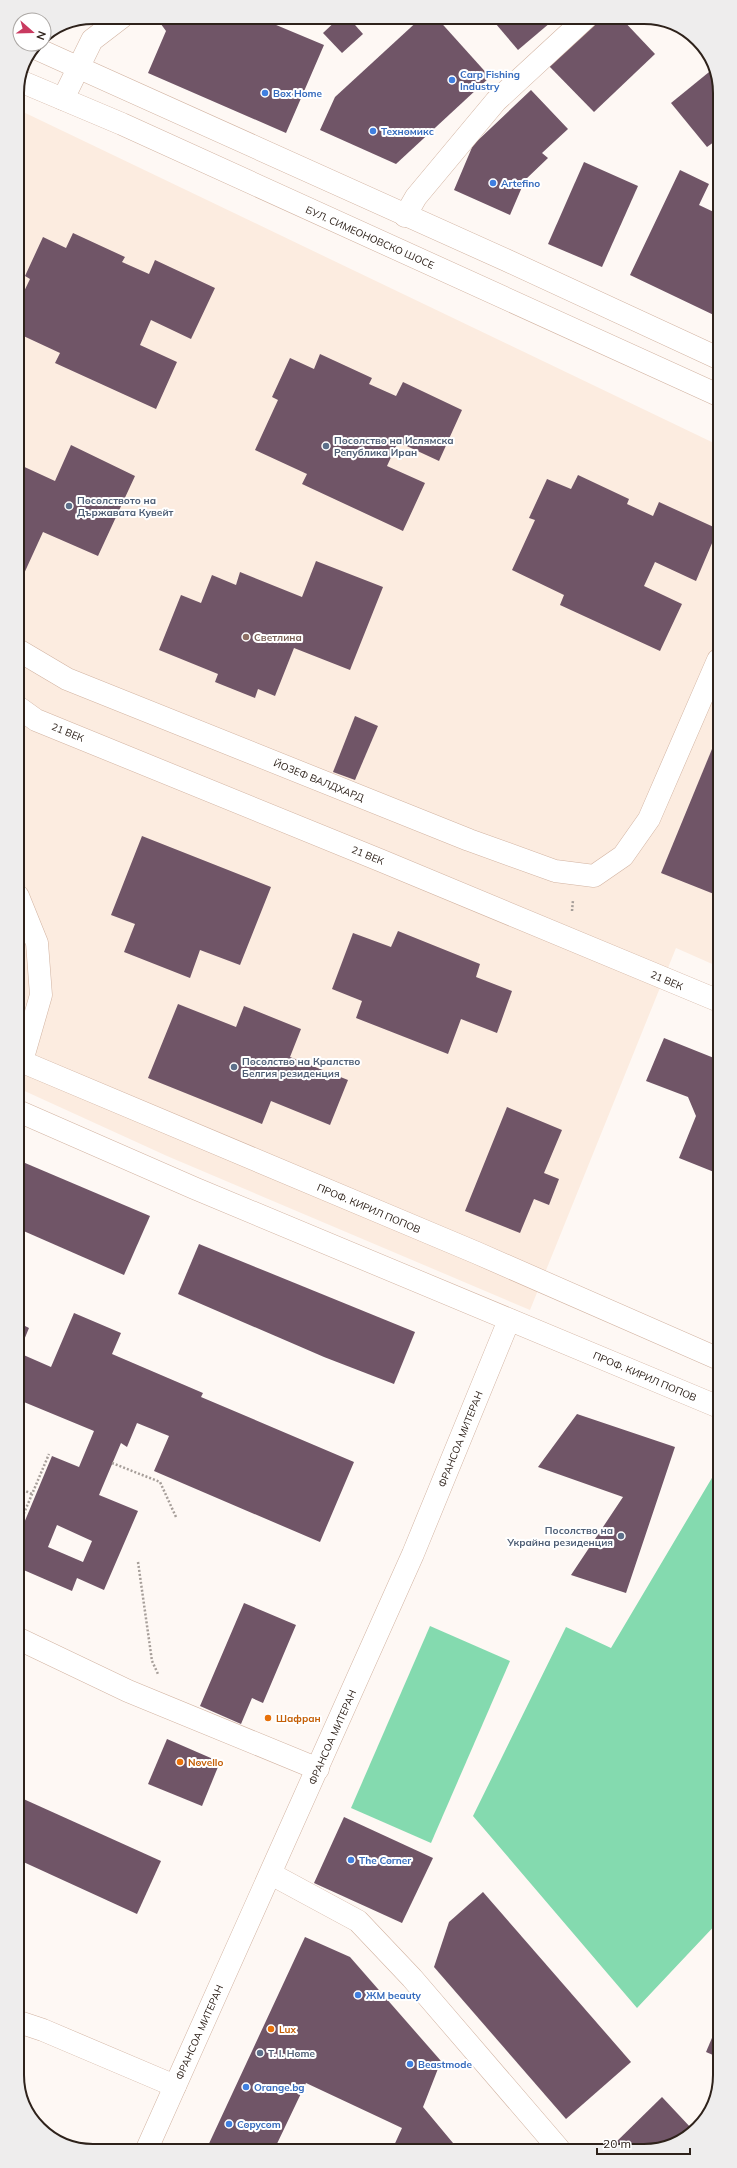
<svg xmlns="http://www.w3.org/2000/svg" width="737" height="2168" font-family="Mulish,sans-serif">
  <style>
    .commercial { fill: #fcece0 }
    .green { fill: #84daaf }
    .building { fill: #705567; fill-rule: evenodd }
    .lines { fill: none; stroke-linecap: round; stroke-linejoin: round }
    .minor-casing { stroke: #d2b3a1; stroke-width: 23 }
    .major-casing { stroke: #d2b3a1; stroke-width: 23 }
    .path { stroke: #a69e99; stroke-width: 2.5; stroke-dasharray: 2 2; stroke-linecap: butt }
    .minor { stroke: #fff; stroke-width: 22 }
    .major { stroke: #fff; stroke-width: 22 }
    .shop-dot { fill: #3f7fe0; stroke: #fff; stroke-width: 1.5 }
    .service-dot { fill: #5c6f8a; stroke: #fff; stroke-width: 1.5 }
    .education-dot { fill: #8d6e63; stroke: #fff; stroke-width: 1.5 }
    .food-dot { fill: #e8710a; stroke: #fff; stroke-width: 1.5 }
    .labels { text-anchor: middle; stroke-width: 4; stroke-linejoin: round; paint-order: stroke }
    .shop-label { font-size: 10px; font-weight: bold; fill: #366cbe; stroke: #fff; text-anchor: start }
    .street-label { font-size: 10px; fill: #2e221b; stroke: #fff }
    .service-label { font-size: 10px; font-weight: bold; fill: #4e5e75; stroke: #fff; text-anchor: start }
    .education-label { font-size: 10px; font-weight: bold; fill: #785e54; stroke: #fff; text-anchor: start }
    .food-label { font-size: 10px; font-weight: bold; fill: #c56008; stroke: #fff; text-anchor: start }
    .rim { fill: none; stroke: #2e221b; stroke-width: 2 }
  </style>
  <rect width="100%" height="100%" fill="#fef8f4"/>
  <path class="commercial" d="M17 109 718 445 719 967 676 948 530 1310 167 1156 18 1088Z"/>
  <g class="green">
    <path d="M719 1466 720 1920 637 2008 473 1816 566 1627 611 1648Z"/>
    <path d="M430 1626 510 1661 431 1843 351 1808Z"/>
  </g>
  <g class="building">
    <path d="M161 17H275L269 22 324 45 286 133 148 73 166 31 158 20Z"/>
    <path d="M340 17H348L363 34 342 53 323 33Z"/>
    <path d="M422 17H436L490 77 396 164 320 130 335 97Z"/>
    <path d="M490 17H557L518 50Z"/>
    <path d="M598 17H620L655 54 594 112 548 65Z"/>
    <path d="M714 68 717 73 718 139 707 147 671 103Z"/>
    <path d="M531 90 568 129 542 153 548 158 525 180 510 215 454 190 473 145Z"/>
    <path d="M584 162 638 186 602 267 548 244Z"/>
    <path d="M680 170 709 184 699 205 718 214V317L630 275Z"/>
    <path d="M73 233 125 257 122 262 149 274 155 260 215 288 191 339 151 320 140 345 177 362 156 409 55 363 60 353 17 333V306L30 279 25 276 43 237 66 248Z"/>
    <path d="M320 354 372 378 369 384 396 396 403 382 462 410 439 461 398 442 387 466 425 483 403 531 302 484 307 474 255 450 278 400 272 397 290 358 314 369Z"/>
    <path d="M71 445 135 476 98 556 43 532 22 578 18 577V464L55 481Z"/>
    <path d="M578 475 629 499 627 504 653 516 659 502 718 529 696 581 655 562 644 586 682 604 660 651 560 605 564 595 512 570 535 520 529 518 547 479 571 489Z"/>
    <path d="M316 561 383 587 350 670 294 648 275 696 258 689 255 698 215 682 218 674 159 650 181 595 201 603 212 575 236 585 240 572 302 597Z"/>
    <path d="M355 716 378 726 355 780 333 772Z"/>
    <path d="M712 749 718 751 719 896 661 873Z"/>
    <path d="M142 836 271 887 240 965 200 950 190 978 124 952 135 924 111 915Z"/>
    <path d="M398 931 480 964 476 977 512 991 497 1033 461 1019 448 1054 356 1018 362 1001 332 989 353 933 391 947Z"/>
    <path d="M178 1004 236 1027 244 1006 301 1029 290 1057 348 1080 330 1125 271 1101 262 1124 148 1078Z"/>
    <path d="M664 1038 719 1060V1174L679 1158 696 1116 688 1097 646 1081Z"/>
    <path d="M507 1107 562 1130 544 1173 559 1179 549 1205 534 1199 520 1233 465 1211Z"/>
    <path d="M18 1160 150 1216 124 1275 19 1229Z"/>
    <path d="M199 1244 415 1332 394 1384 324 1357 178 1294Z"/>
    <path d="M74 1313 121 1333 112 1354 203 1393 201 1397 354 1462 320 1542 154 1471 169 1436 137 1423 127 1447 121 1443 99 1495 138 1511 104 1590 77 1578 72 1591 19 1568V1535L52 1456 79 1467 94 1431 19 1400V1353L51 1367ZM57 1525 92 1541 83 1562 48 1547Z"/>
    <path d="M19 1323 29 1328 19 1352Z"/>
    <path d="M577 1414 675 1447 626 1593 571 1575 623 1497 538 1467Z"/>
    <path d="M244 1603 296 1625 263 1703 252 1698 241 1724 200 1706Z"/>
    <path d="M167 1739 220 1762 202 1806 148 1784Z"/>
    <path d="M19 1797 161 1861 137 1914 19 1860Z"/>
    <path d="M344 1817 433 1858 402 1923 314 1883Z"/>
    <path d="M483 1892 631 2062 566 2119 434 1967 449 1922Z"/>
    <path d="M305 1937 350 1957 441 2061 423 2107 458 2149 392 2150 402 2128 306 2083 274 2150H206Z"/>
    <path d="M720 2019V2058L706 2052Z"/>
    <path d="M662 2097 692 2129 664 2148 609 2149Z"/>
  </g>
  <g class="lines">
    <g class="minor-casing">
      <g id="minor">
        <path d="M63 99 92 40 122 17"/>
        <path d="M405 216 416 197 496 101 587 17"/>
        <path d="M18 650 67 679 469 840 555 871 594 876 623 856 649 819 718 660"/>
        <path d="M18 707 36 720 382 861 719 1001"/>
        <path d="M18 896 37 943 41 995 22 1061"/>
        <path d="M18 1060 477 1253 719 1359"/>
        <path d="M18 1111 194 1188 719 1407"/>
        <path d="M19 1639 128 1691 318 1769"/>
        <path d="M271 1874 358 1921 412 1978 559 2149"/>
        <path d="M19 2022 43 2030 175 2086"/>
        <path d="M146 2151 413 1554 509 1320"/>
      </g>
    </g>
    <g class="major-casing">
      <g id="major">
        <path d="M35 48 506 260 718 358"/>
        <path d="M20 81 122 124 718 395"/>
      </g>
    </g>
    <g class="path">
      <path d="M572 911 573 900"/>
      <path d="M112 1463 160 1482 176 1517"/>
      <path d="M19 1488 32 1494"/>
      <path d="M19 1525 49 1454"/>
      <path d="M138 1562 152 1661 158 1674"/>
    </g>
    <use href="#minor" class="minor"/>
    <use href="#major" class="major"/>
  </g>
  <g class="shop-dot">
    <circle cx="452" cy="80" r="4"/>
    <circle cx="265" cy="93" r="4"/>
    <circle cx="373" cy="131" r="4"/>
    <circle cx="493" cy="183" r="4"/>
    <circle cx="351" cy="1860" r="4"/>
    <circle cx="358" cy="1995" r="4"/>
    <circle cx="410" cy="2064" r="4"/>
    <circle cx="246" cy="2087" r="4"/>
    <circle cx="229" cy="2124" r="4"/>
  </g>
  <g class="service-dot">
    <circle cx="326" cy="446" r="4"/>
    <circle cx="69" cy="506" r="4"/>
    <circle cx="234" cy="1067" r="4"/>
    <circle cx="621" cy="1536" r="4"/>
    <circle cx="260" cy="2053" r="4"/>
  </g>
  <circle class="education-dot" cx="246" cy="637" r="4"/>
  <g class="food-dot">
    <circle cx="268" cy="1718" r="4"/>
    <circle cx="180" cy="1762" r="4"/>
    <circle cx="271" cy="2029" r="4"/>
  </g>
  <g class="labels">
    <g class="shop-label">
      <text x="460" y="78">Carp Fishing<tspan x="460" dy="12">Industry</tspan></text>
      <text x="273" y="97">Box Home</text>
      <text x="381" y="135">Техномикс</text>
      <text x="501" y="187">Artefino</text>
      <text x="359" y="1864">The Corner</text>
      <text x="366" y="1999">ЖМ beauty</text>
      <text x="418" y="2068">Beastmode</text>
      <text x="254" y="2091">Orange.bg</text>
      <text x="237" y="2128">Copycom</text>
    </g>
    <g class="street-label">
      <text transform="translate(370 237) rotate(24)" y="4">БУЛ. СИМЕОНОВСКО ШОСЕ</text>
      <text transform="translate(68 732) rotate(22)" y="4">21 ВЕК</text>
      <text transform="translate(319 780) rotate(22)" y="4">ЙОЗЕФ ВАЛДХАРД</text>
      <text transform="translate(368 855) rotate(22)" y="4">21 ВЕК</text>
      <text transform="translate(667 980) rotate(23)" y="4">21 ВЕК</text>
      <text transform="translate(369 1208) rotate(23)" y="4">ПРОФ. КИРИЛ ПОПОВ</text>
      <text transform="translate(645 1376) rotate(23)" y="4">ПРОФ. КИРИЛ ПОПОВ</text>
      <text transform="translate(460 1439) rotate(-68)" y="4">ФРАНСОА МИТЕРАН</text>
      <text transform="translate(332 1737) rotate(-66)" y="4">ФРАНСОА МИТЕРАН</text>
      <text transform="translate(199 2032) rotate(-66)" y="4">ФРАНСОА МИТЕРАН</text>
    </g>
    <g class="service-label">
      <text x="334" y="444">Посолство на Ислямска<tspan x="334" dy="12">Република Иран</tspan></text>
      <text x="77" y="504">Посолството на<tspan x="77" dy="12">Държавата Кувейт</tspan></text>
      <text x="242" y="1065">Посолство на Кралство<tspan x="242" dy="12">Белгия резиденция</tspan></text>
      <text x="613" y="1534" text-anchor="end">Посолство на<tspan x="613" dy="12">Украйна резиденция</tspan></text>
      <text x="268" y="2057">T. I. Home</text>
    </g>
    <g class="education-label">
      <text x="254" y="641">Светлина</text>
    </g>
    <g class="food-label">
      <text x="276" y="1722">Шафран</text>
      <text x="188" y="1766">Novello</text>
      <text x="279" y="2033">Lux</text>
    </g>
  </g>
  <path d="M0 0H737V2168H0ZM93 24H644A69 69 0 0 1 713 93V2075A69 69 0 0 1 644 2144H93A69 69 0 0 1 24 2075V93A69 69 0 0 1 93 24Z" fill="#eeeded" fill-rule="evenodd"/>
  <path class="rim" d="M93 24H644A69 69 0 0 1 713 93V2075A69 69 0 0 1 644 2144H93A69 69 0 0 1 24 2075V93A69 69 0 0 1 93 24Z"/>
  <g transform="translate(32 32) rotate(110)"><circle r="19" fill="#ffffff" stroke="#aba7a4"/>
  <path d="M0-3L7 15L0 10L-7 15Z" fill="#c93a60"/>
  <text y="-6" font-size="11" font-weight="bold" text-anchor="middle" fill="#2e221b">N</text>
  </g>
  <path d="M597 2148v6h93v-6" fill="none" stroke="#2e221b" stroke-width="2"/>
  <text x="603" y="2148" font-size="12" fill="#2e221b" stroke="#ffffff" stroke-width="3" paint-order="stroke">20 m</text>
</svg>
